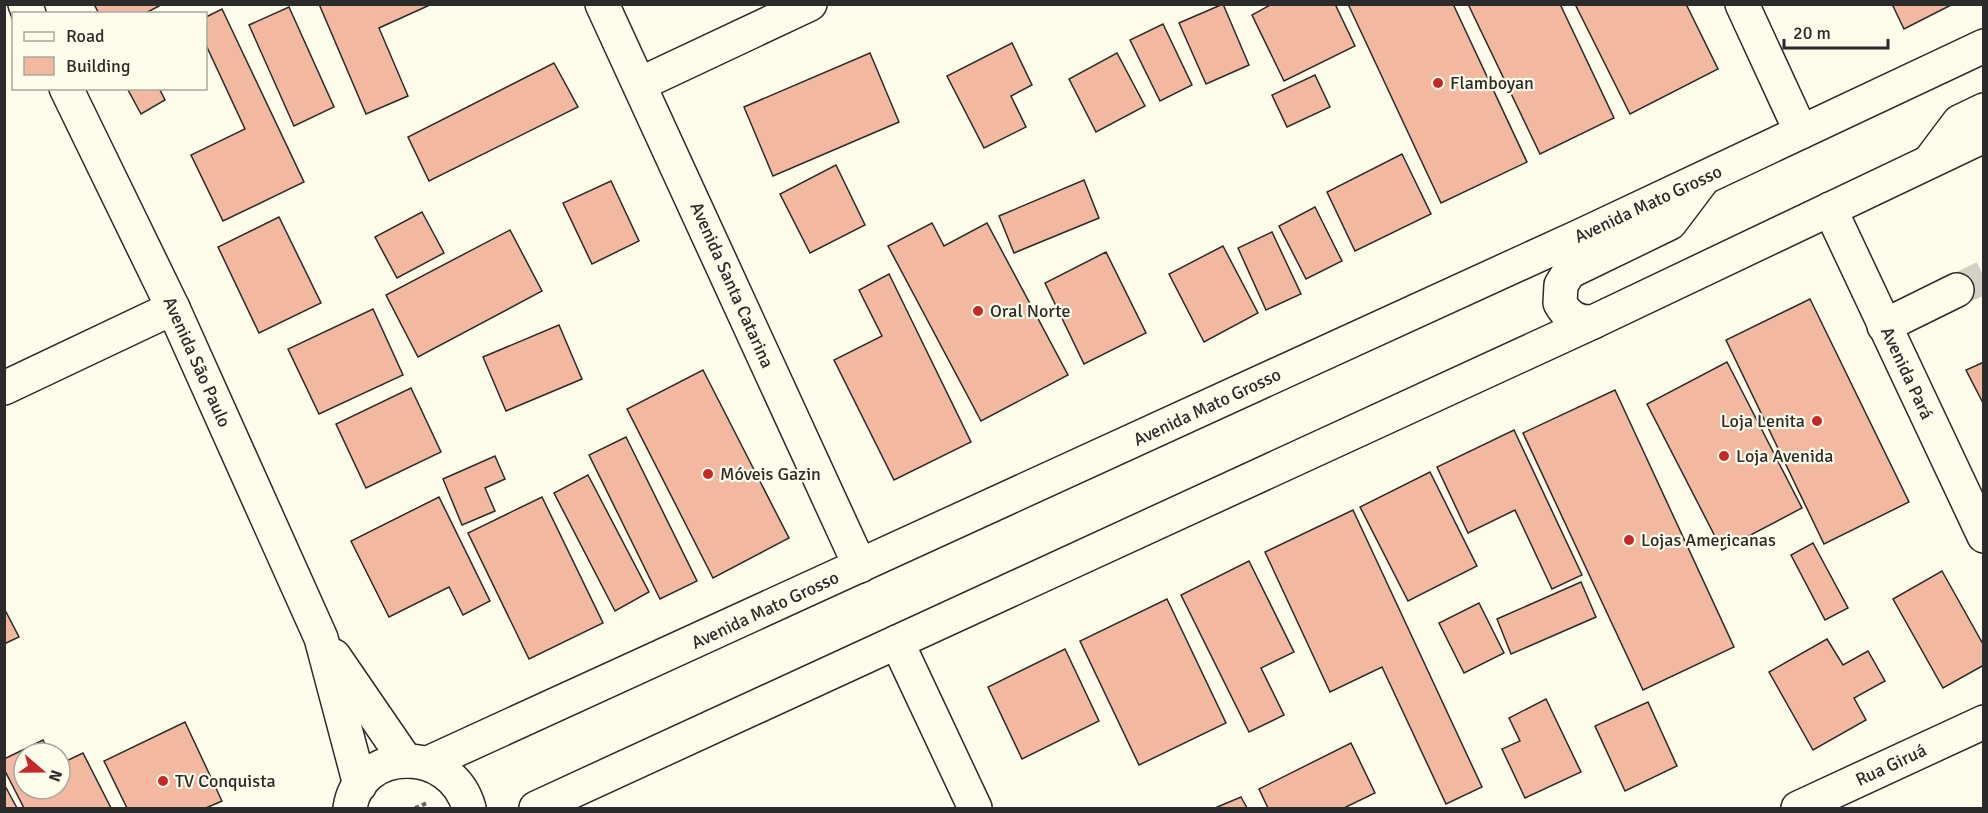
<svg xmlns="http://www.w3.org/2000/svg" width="1988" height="813" font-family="Signika,sans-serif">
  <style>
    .building { fill: #f2b8a0; stroke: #2b2b2b; stroke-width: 1.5 }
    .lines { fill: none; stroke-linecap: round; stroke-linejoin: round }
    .minor-tunnel { stroke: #d3d1c4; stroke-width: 33; stroke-dasharray: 33 16; stroke-linecap: butt }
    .minor-casing { stroke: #2b2b2b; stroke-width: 36 }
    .major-casing { stroke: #2b2b2b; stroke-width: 36 }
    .path { stroke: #6a6964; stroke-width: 4; stroke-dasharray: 4.5 3; stroke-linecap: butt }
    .minor { stroke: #fdfbea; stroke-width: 33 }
    .major { stroke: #fdfbea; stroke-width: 33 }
    .poi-dot { fill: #c62828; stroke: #fdfbea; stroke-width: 2 }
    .labels { text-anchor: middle; stroke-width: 4.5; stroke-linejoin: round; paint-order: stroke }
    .poi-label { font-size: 18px; fill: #2b2b2b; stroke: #fdfbea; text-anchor: start }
    .street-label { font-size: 18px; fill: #2b2b2b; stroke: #fdfbea }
  </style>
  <rect width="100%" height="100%" fill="#fdfbea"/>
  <g class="building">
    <path d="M94 4H159V6L144 14H99Z"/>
    <path d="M319 4H432L379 28 408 96 366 114Z"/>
    <path d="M1223 4 1249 65 1206 84 1179 23Z"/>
    <path d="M1272 4H1335L1355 46 1284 81 1252 15Z"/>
    <path d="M1348 4H1453L1527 162 1441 203Z"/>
    <path d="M1468 4H1560L1614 118 1540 154Z"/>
    <path d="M1575 4H1686L1718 69 1630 114Z"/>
    <path d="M1892 4H1953L1904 29Z"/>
    <path d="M289 7 334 107 294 126 249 25Z"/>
    <path d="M222 9 304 182 223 221 191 155 245 129 206 45V17Z"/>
    <path d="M1163 24 1192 85 1160 101 1130 40Z"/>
    <path d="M1012 43 1032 85 1011 96 1026 127 984 148 947 76Z"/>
    <path d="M870 53 899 122 773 176 744 107Z"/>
    <path d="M1117 53 1145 106 1096 132 1069 79Z"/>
    <path d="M554 63 578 107 429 181 408 137Z"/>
    <path d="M1315 75 1330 107 1287 127 1272 95Z"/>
    <path d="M127 88H159L165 100 141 114Z"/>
    <path d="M1402 154 1431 214 1355 251 1327 192Z"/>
    <path d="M836 165 865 225 810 253 780 194Z"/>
    <path d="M1084 180 1099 218 1014 253 999 216Z"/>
    <path d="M611 181 639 241 592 264 563 203Z"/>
    <path d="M1315 207 1342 261 1306 279 1279 226Z"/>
    <path d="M422 212 444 253 397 278 375 237Z"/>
    <path d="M279 217 321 303 259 333 218 247Z"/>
    <path d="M932 223 944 246 987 223 1068 375 981 421 888 246Z"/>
    <path d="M510 230 542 291 418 357 386 295Z"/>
    <path d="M1272 232 1301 294 1266 310 1238 248Z"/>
    <path d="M1223 246 1258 313 1204 342 1169 274Z"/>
    <path d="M1106 252 1146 333 1084 364 1045 283Z"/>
    <path d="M889 274 971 442 894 480 834 360 882 336 859 290Z"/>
    <path d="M1810 299 1909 502 1824 544 1726 340Z"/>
    <path d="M373 309 403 375 319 414 288 349Z"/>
    <path d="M559 325 582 379 506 411 483 357Z"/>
    <path d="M1727 362 1802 508 1722 550 1647 404Z"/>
    <path d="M1984 362V405L1966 370Z"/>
    <path d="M703 370 789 538 713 578 627 409Z"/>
    <path d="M411 388 441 452 366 488 336 424Z"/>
    <path d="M1615 390 1734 647 1643 690 1523 433Z"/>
    <path d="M1514 430 1582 575 1552 589 1515 510 1468 533 1437 467Z"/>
    <path d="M626 437 697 581 660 599 589 455Z"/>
    <path d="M495 456 505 479 485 488 495 511 462 525 443 479Z"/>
    <path d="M1430 472 1477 566 1408 601 1360 507Z"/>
    <path d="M588 475 649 592 615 611 554 493Z"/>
    <path d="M439 497 490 601 463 615 449 587 389 617 351 541Z"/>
    <path d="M542 497 603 623 529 659 468 533Z"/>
    <path d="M1353 510 1482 787 1446 804 1382 667 1330 692 1265 552Z"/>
    <path d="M1813 543 1848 608 1825 620 1791 555Z"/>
    <path d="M1249 561 1294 652 1261 668 1284 715 1249 732 1181 595Z"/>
    <path d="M1942 571 1984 646V665L1943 688 1893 599Z"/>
    <path d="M1581 582 1596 617 1511 654 1497 619Z"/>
    <path d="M1167 599 1226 723 1139 765 1080 641Z"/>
    <path d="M1479 603 1504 653 1464 673 1439 623Z"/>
    <path d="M4 608 19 637 4 644Z"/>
    <path d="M1827 639 1843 665 1868 651 1885 681 1854 698 1866 720 1813 750 1769 672Z"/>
    <path d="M1065 649 1099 721 1022 759 988 687Z"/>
    <path d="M1546 699 1581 772 1525 798 1502 749 1520 741 1509 718Z"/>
    <path d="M1648 702 1677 766 1625 791 1595 726Z"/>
    <path d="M185 722 222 801 206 808H127L104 761Z"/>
    <path d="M43 740 50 753H24V789H60V764L83 753 111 808H24L4 769V759Z"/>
    <path d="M1351 743 1375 793 1344 808H1268L1259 789Z"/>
    <path d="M4 784 17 808H4Z"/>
    <path d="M1241 797 1247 808H1215Z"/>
  </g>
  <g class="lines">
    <path class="minor-tunnel" d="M1957 290 1984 277"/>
    <g class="minor-casing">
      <g id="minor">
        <path d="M25 4 29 14"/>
        <path d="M602 4 860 566"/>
        <path d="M1742 4 1801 132"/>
        <path d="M640 84 810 4"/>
        <path d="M66 88 173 308 321 638 360 785"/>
        <path d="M1830 209 1984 536"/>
        <path d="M1884 326 1957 290"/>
        <path d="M4 388 173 308"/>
        <path d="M897 642 975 808"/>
        <path d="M334 656 406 761"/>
        <path d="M1798 808 1984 722"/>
      </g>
    </g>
    <g class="major-casing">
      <g id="major">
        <path d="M1932 158 1959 122 1984 110"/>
        <path d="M1593 322C1577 323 1567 316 1560 303L1561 285 1569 272 1670 223 1701 182"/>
        <path d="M428 763 1580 236 1984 46"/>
        <path d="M350 808C359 747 451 744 469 808"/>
        <path d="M536 808 1593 322 1984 136"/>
      </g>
    </g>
    <path class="path" d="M415 808 427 803"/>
    <use href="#minor" class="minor"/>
    <use href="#major" class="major"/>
  </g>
  <g class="poi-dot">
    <circle cx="1438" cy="83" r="6"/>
    <circle cx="978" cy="311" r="6"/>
    <circle cx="1817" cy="421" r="6"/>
    <circle cx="1724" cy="456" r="6"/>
    <circle cx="708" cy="474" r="6"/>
    <circle cx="1629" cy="540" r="6"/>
    <circle cx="163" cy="781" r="6"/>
  </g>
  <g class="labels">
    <g class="poi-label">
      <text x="1450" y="89">Flamboyan</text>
      <text x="990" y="317">Oral Norte</text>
      <text x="1805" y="427" text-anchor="end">Loja Lenita</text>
      <text x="1736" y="462">Loja Avenida</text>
      <text x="720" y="480">Móveis Gazin</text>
      <text x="1641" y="546">Lojas Americanas</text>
      <text x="175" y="787">TV Conquista</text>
    </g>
    <g class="street-label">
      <text transform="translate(1648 204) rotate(-25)" y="6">Avenida Mato Grosso</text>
      <text transform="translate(732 285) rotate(66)" y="6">Avenida Santa Catarina</text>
      <text transform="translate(197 362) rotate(66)" y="6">Avenida São Paulo</text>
      <text transform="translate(1907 373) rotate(65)" y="6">Avenida Pará</text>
      <text transform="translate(1207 407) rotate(-25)" y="6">Avenida Mato Grosso</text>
      <text transform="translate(765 610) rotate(-25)" y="6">Avenida Mato Grosso</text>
      <text transform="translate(1891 765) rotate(-25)" y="6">Rua Giruá</text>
    </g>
  </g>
  <rect width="1988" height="813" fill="none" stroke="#2b2b2b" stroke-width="12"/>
  <rect x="12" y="12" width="195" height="78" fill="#fdfbea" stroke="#a9a89e" stroke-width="1.5"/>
  <rect x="24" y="32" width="30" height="9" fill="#fdfbea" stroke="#a9a89e" stroke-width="1.5"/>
  <text x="66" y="42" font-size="18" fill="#2b2b2b">Road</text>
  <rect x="24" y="57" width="30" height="18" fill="#f2b8a0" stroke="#a9a89e" stroke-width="1.5"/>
  <text x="66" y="72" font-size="18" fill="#2b2b2b">Building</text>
  <g transform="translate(42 771) rotate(110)"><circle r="28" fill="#fdfbea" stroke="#a9a89e" stroke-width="1.5"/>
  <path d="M0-4.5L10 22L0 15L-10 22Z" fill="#c62828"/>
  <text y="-9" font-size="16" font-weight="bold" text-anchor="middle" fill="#2b2b2b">N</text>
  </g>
  <path d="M1784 39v9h104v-9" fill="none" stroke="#2b2b2b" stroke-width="3"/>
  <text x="1793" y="39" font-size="18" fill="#2b2b2b" stroke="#fdfbea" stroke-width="4.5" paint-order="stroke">20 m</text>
</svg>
